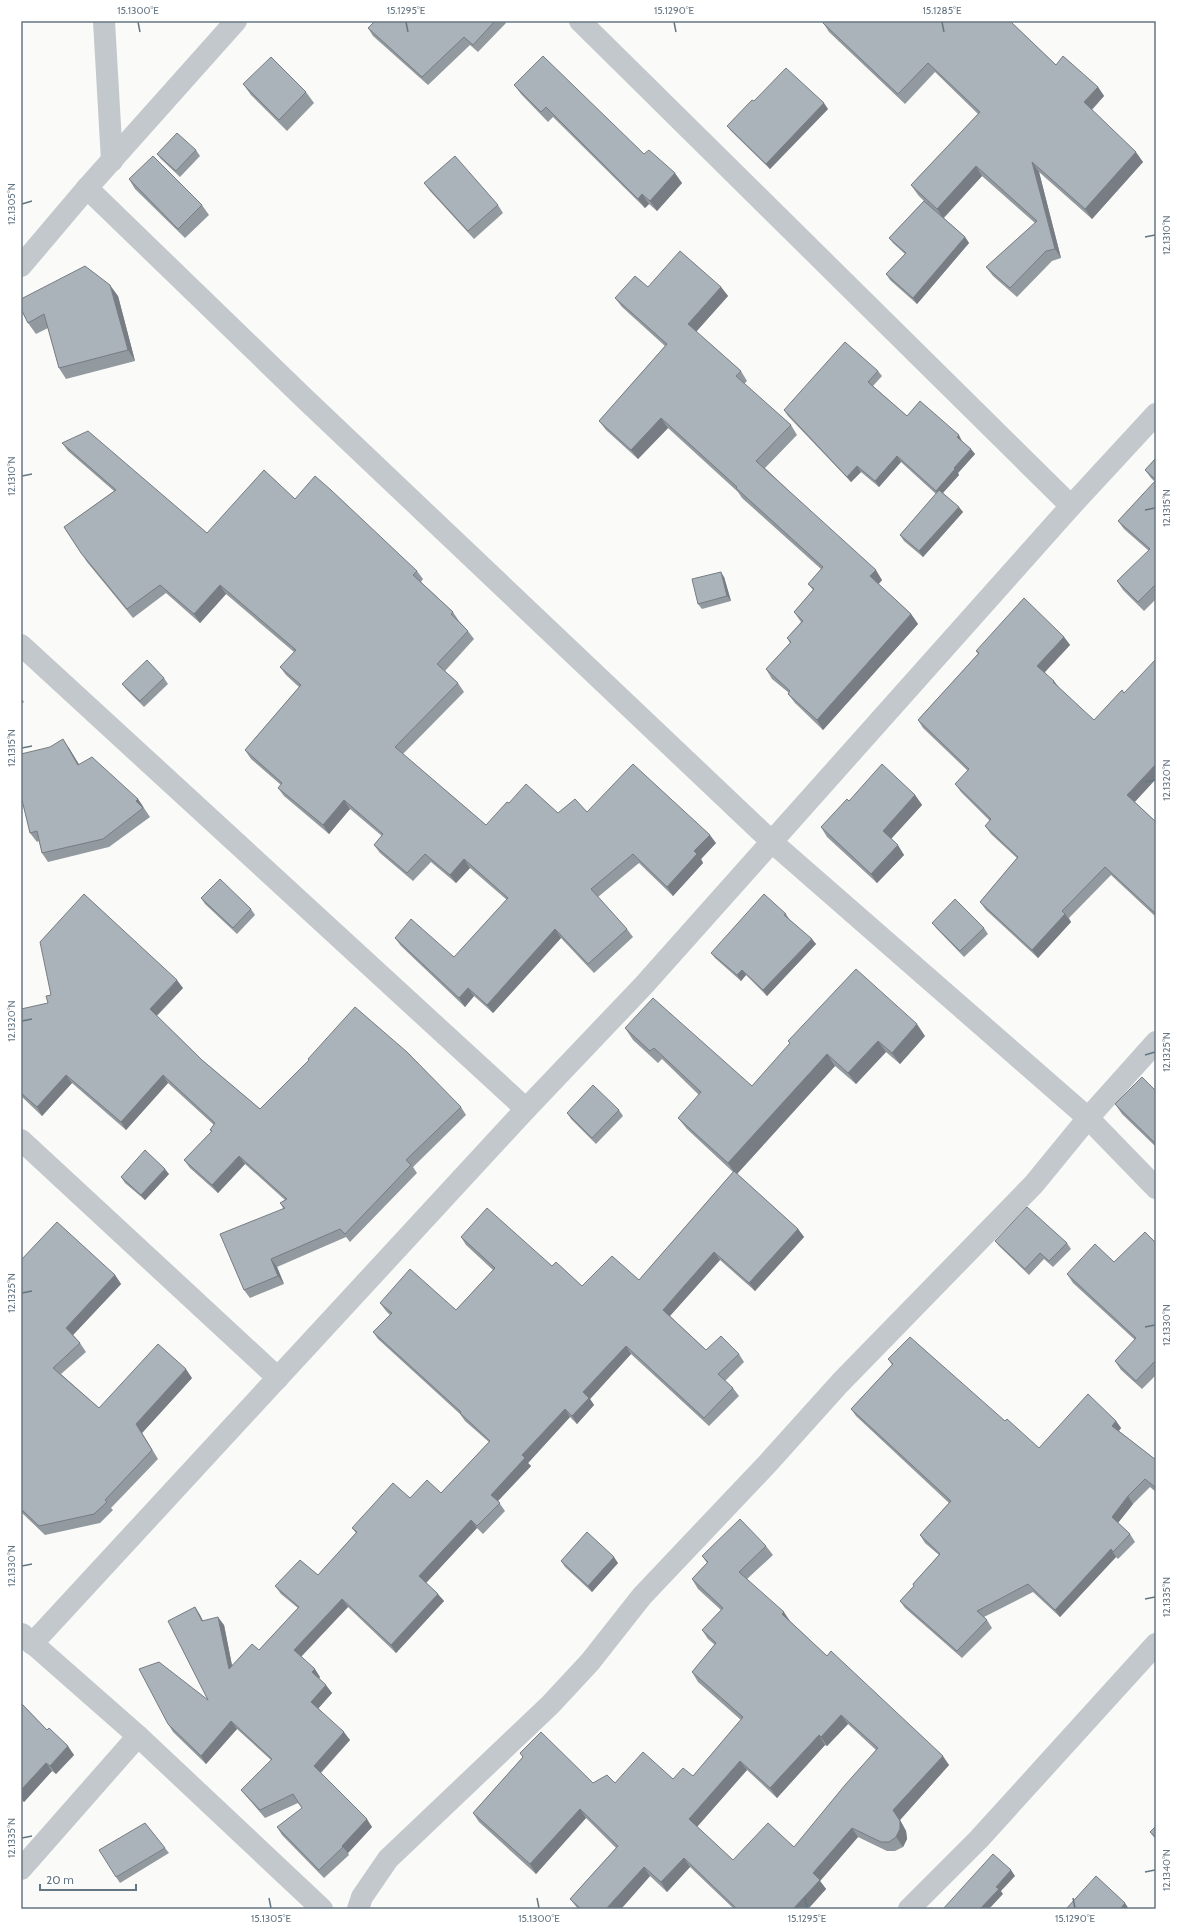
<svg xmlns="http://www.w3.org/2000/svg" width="1177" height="1930" font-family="Cabin,sans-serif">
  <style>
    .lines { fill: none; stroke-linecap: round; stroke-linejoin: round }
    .minor { stroke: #c3c8cc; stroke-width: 22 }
    .wall { fill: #929a9f; fill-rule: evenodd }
    .shaded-wall { fill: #777d82 }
    .building { fill: #aab3b9; stroke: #777d82; fill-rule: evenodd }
    .ticks { fill: none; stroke: #657683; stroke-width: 1.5 }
    .neatline { fill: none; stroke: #657683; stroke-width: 1.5 }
    .ticks-label { font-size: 10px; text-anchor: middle; fill: #657683 }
  </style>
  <rect width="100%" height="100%" fill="#fafaf8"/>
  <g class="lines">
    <g class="minor">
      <path d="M104 21 112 161"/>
      <path d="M580 21 1071 506"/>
      <path d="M87 188 304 398 772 842 1088 1118 1156 1188"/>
      <path d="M21 266 87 188 236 21"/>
      <path d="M21 645 526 1109"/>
      <path d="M21 1140 278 1378"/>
      <path d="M22 1634 138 1736 322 1909"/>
      <path d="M32 1644 526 1109 644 985 1071 506 1156 414"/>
      <path d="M21 1869 138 1736"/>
      <path d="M358 1909 362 1897 388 1859 550 1705 590 1662 642 1596 769 1462 840 1383 1034 1184 1088 1118 1156 1042"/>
      <path d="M909 1909 979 1839 1156 1644"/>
    </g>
  </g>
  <g class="wall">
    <path d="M375 21H504L506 23 478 52 470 45 428 85 373 36 368 28Z"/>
    <path d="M822 21H1010L1056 65 1098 87 1104 96 1092 110 1143 162 1092 219 1039 172 1061 258 1052 261 1017 297 993 276 986 267 1035 223 982 176 944 218 965 237 969 243 917 304 890 280 886 274 905 254 893 243 889 238 924 201 918 195 911 185 978 114 935 72 905 104 829 32Z"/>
    <path d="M243 84 306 92 314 103 287 131 251 95Z"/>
    <path d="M514 85 644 154 682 183 657 211 649 204 645 208 553 117 548 122 521 94Z"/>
    <path d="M754 101 828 109 770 169 731 131 727 126Z"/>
    <path d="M196 150 200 156 180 177 161 159 157 154Z"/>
    <path d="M129 179 202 205 209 215 185 238 135 189Z"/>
    <path d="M424 183 498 205 503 213 474 239 430 191Z"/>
    <path d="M648 287H721L728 296 696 332 741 371 747 381 744 384 791 425 797 435 765 468 882 580 878 584 911 614 918 624 823 730 795 703 788 694 789 693 772 679 766 669 790 643 787 638 801 622 794 612 813 590 808 584 821 569 742 498 738 492 668 428 638 459 606 430 599 421 665 346 622 307 615 298Z"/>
    <path d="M118 296 135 361 66 379 59 368 48 328 36 334 28 323 21 309Z"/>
    <path d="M878 371 882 376 873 386 907 416 962 441 975 454 958 473 959 475 943 493 963 512 923 557 904 541 900 535 936 494 901 462 879 487 861 472 851 482 788 416 784 410Z"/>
    <path d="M62 443 207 533 295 499 417 571 423 579 421 582 453 612 459 621 468 631 474 639 445 671 458 683 464 692 403 754 486 825 509 803 558 813 587 812 716 843 701 859 703 863 673 896 639 863 598 897 627 929 633 937 594 973 561 938 493 1013 474 996 465 1007 401 946 395 938 454 957 507 900 470 868 456 883 431 862 413 881 380 853 374 845 382 836 350 809 329 834 284 796 278 788 281 785 251 759 245 750 299 687 286 675 280 667 294 652 226 594 200 623 166 593 133 618 87 562 64 527 114 491 68 451Z"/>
    <path d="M1156 458V599L1144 611 1123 590 1117 581 1149 551 1124 529 1118 521 1155 482 1151 478 1145 470Z"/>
    <path d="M724 577 731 601 702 609 698 604Z"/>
    <path d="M1064 637 1070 645 1045 672 1135 802 1156 822V917L1111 875 1069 918 1071 922 1038 958 986 910 980 902 1017 858 991 834 985 826 990 821 961 792 955 784 968 771 923 728 918 720 978 654 976 651Z"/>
    <path d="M164 678 168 684 144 707 126 689 122 684Z"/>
    <path d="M21 698 24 702 21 704Z"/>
    <path d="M69 748 79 765 138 799 150 817 109 847 48 862 42 853 39 841 37 842 30 833 23 803H21V754Z"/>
    <path d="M915 795 922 805 891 839 904 855 877 883 827 837 821 827 849 801Z"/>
    <path d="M201 898 251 909 255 915 237 934 205 904Z"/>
    <path d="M786 914 790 920 816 944 767 996 746 975 741 981 715 958 711 953Z"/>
    <path d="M932 923 984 928 988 934 964 957 936 928Z"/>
    <path d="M183 988 157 1016 202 1060 260 1109 309 1061 308 1059 461 1107 466 1115 413 1167 417 1173 350 1242 346 1237 277 1267 284 1284 250 1298 244 1290 283 1208 280 1203 285 1200 245 1164 218 1193 190 1168 184 1160 211 1132 210 1130 214 1125 168 1083 126 1130 72 1083 42 1116 21 1096V1009Z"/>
    <path d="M625 1028 752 1086 790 1044 788 1041 925 1036 900 1064 886 1052 856 1084 835 1066 737 1174 798 1229 804 1237 755 1291 720 1260 670 1316 706 1350 739 1354 744 1362 725 1381 733 1388 739 1396 709 1426 631 1354 590 1399 594 1405 577 1424 570 1417 528 1463 531 1466 498 1501 505 1511 483 1534 477 1528 426 1583 444 1601 396 1653 348 1607 301 1656 320 1677 319 1678 332 1693 318 1708 350 1740 321 1773 372 1827 348 1853 349 1855 324 1878 282 1835 277 1827 302 1808 298 1803 265 1818 241 1790 271 1760 237 1729 206 1764 173 1732 168 1724 208 1700 195 1607 200 1615 203 1621 224 1625 232 1665 259 1650 298 1608 281 1594 275 1586 318 1575 356 1533 352 1528 410 1498 441 1493 489 1442 465 1421 460 1414 378 1339 373 1332 390 1315 386 1311 380 1303 456 1310 493 1270 466 1245 461 1237 552 1266 582 1286 639 1280 733 1172 687 1129 678 1118 699 1095 662 1059 658 1063 633 1040Z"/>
    <path d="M1156 1091V1147L1122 1114 1115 1104Z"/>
    <path d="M619 1110 623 1116 596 1144 571 1119 567 1113Z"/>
    <path d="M169 1174 145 1200 125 1183 121 1177Z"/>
    <path d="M995 1241 1067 1243 1071 1249 1053 1267 1044 1259 1029 1275 999 1246Z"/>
    <path d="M1156 1243V1375L1142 1389 1121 1370 1115 1361 1135 1340 1073 1283 1067 1274 1114 1262Z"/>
    <path d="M21 1260 115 1275 121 1284 73 1335 80 1343 86 1352 61 1374 99 1408 192 1378 142 1433 158 1459 111 1508 113 1510 100 1523 45 1535 21 1512Z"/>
    <path d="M888 1359 1005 1421 1039 1448 1116 1421 1121 1428 1119 1431 1156 1460V1492L1150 1487 1133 1504 1118 1523 1130 1534 1135 1542 1118 1559 1116 1557 1060 1617 1033 1592 984 1617 987 1620 992 1628 962 1658 905 1608 900 1601 914 1586 913 1584 939 1555 925 1543 920 1535 949 1503 856 1416 851 1409 892 1365Z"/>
    <path d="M766 1546 773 1555 747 1579 790 1621 827 1656 949 1765 900 1820 906 1831 907 1839 903 1847 895 1851H887L858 1837 820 1881 826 1889 808 1909H734L690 1867 667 1892 650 1876 621 1909H578L570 1899 616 1848 586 1818 536 1874 479 1822 473 1813 523 1757 520 1753 593 1783H615L673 1779 693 1776 741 1720 698 1682 692 1672 715 1645 708 1639 702 1630 721 1610 698 1589 692 1579 707 1563 702 1556ZM848 1724 876 1750 794 1847 733 1860 697 1827 747 1770 777 1798 825 1745 827 1746Z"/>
    <path d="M561 1561 618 1563 592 1592 565 1567Z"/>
    <path d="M21 1703 47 1730 74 1755 56 1774 52 1771 24 1802 21 1799Z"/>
    <path d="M1156 1826V1840L1150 1832Z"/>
    <path d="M165 1848 169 1853 120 1883 116 1877Z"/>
  </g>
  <g class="shaded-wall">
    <path d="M1098 87 1104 96 1090 111 1084 102Z"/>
    <path d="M824 103 828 109 770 169 766 164Z"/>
    <path d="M1136 152 1143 162 1092 219 1085 209Z"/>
    <path d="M1032 162 1039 172 1061 258 1055 249Z"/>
    <path d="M976 166 982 176 943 218 937 209Z"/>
    <path d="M675 173 682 183 657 211 650 201Z"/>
    <path d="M642 194 649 204 645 208 638 199Z"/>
    <path d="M965 237 969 243 917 304 913 298Z"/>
    <path d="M110 285 118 296 135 361 128 350Z"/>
    <path d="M721 287 728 296 694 334 688 324Z"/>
    <path d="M661 418 668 428 638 459 631 450Z"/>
    <path d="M959 435 962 441 961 442 957 437Z"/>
    <path d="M971 449 975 454 958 473 959 475 939 497 936 491 954 468Z"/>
    <path d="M897 456 901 462 879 487 875 481Z"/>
    <path d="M857 466 861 472 851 482 847 477Z"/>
    <path d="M959 507 963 512 923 557 919 551Z"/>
    <path d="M876 570 882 580 877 586 870 576Z"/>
    <path d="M721 572 724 577 731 601 727 596Z"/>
    <path d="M220 585 226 594 200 623 194 614Z"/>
    <path d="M911 614 918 624 823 730 817 720Z"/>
    <path d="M1064 637 1070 645 1043 674 1037 666Z"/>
    <path d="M1054 681 1060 689 1053 682Z"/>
    <path d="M63 739 69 748 85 774 78 765Z"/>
    <path d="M1156 764V779L1133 804 1127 795Z"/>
    <path d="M915 795 922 805 889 841 883 831Z"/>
    <path d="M138 799 144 808 136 801Z"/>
    <path d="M344 800 350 809 329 834 323 825Z"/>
    <path d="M710 835 716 843 701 859 703 863 673 896 667 887 694 851Z"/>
    <path d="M898 845 904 855 877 883 871 874Z"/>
    <path d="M464 859 470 868 456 883 450 875Z"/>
    <path d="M1065 914 1071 922 1038 958 1032 950Z"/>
    <path d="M555 929 561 938 493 1013 487 1005Z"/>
    <path d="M812 939 816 944 767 996 763 990Z"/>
    <path d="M742 970 746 975 741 981 737 975Z"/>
    <path d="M177 980 183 988 155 1017 150 1009Z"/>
    <path d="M468 988 474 996 465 1007 459 998Z"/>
    <path d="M917 1024 925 1036 900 1064 892 1053Z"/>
    <path d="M878 1041 886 1052 856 1084 848 1073Z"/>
    <path d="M827 1054 835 1066 736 1175 728 1163Z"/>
    <path d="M66 1075 72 1083 42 1116 37 1107Z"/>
    <path d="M163 1075 168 1083 126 1130 121 1122Z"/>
    <path d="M239 1156 245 1164 218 1193 212 1185Z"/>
    <path d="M165 1169 169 1174 145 1200 141 1195Z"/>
    <path d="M798 1229 804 1237 755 1291 749 1283Z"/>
    <path d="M714 1252 720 1260 668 1318 663 1310Z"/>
    <path d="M271 1259 277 1267 284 1284 278 1276Z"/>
    <path d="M115 1275 121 1284 72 1336 66 1328Z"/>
    <path d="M626 1346 631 1354 590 1399 594 1405 577 1424 572 1416 583 1392Z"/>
    <path d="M186 1369 192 1378 142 1433 158 1459 136 1424Z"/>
    <path d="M565 1409 570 1417 528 1463 531 1466 496 1503 491 1495 522 1455Z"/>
    <path d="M1116 1421 1121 1428 1117 1433 1112 1426Z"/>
    <path d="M1128 1496 1133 1504 1117 1524 1112 1517Z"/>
    <path d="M471 1520 477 1528 425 1584 419 1576Z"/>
    <path d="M1111 1549 1116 1557 1060 1617 1055 1610Z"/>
    <path d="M614 1557 618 1563 592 1592 588 1586Z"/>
    <path d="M438 1594 444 1601 396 1653 391 1645Z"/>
    <path d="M342 1599 348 1607 300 1658 294 1650Z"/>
    <path d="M195 1607 200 1615 207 1629 202 1621Z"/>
    <path d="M784 1612 790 1621 788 1623 782 1614Z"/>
    <path d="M218 1617 224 1625 234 1676 229 1669Z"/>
    <path d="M315 1669 320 1677 317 1680 312 1672Z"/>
    <path d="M326 1685 332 1693 317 1710 311 1702Z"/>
    <path d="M841 1715 848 1724 827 1746 821 1737Z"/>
    <path d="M231 1721 237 1729 206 1764 201 1756Z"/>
    <path d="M344 1732 350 1740 319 1774 314 1766Z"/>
    <path d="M819 1735 825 1745 777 1798 770 1788Z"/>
    <path d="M68 1746 74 1755 56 1774 50 1766Z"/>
    <path d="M943 1756 949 1765 900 1820 906 1831 907 1839 903 1847 896 1837 893 1810Z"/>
    <path d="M740 1761 747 1770 695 1829 689 1819Z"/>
    <path d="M46 1763 52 1771 24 1802 21 1798V1790Z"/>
    <path d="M580 1809 586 1818 536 1874 530 1864Z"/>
    <path d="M367 1819 372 1827 348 1853 342 1846Z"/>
    <path d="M852 1828 858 1837 820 1881 826 1889 808 1909H793L813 1873Z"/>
    <path d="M684 1858 690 1867 667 1892 661 1882Z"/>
    <path d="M644 1867 650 1876 621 1909H606Z"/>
    <path d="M1011 1870 1015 1876 1001 1891 1003 1894 989 1909H980L996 1887Z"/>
    <path d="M1125 1903 1129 1909H1120Z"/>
  </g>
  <g class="building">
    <path d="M375 21H495L473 45 464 37 422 77 368 28Z"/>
    <path d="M824 21H1010L1056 65 1063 56 1098 87 1084 102 1136 152 1085 209 1032 162 1055 249 1046 251 1010 288 986 267 1037 221 976 166 937 209 911 185 980 112 928 63 898 94 823 23Z"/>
    <path d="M543 56 644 154 649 150 675 173 650 201 642 194 638 199 546 107 541 112 514 85Z"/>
    <path d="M271 57 306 92 279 120 243 84Z"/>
    <path d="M786 68 824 103 766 164 727 126 752 100 754 101Z"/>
    <path d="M177 133 196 150 176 171 157 154Z"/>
    <path d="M153 156 202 205 178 229 129 179Z"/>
    <path d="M455 156 498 205 468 231 424 183Z"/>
    <path d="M924 201 965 237 913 298 886 274 906 253 889 238Z"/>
    <path d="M680 251 721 287 688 324 741 371 736 376 791 425 756 461 876 570 870 576 911 614 817 720 788 694 790 691 766 669 791 642 787 638 803 621 794 612 814 589 808 584 823 567 736 488 737 487 661 418 631 450 599 421 667 344 615 298 635 276 648 287Z"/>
    <path d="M85 266 110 285 128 350 59 368 44 314 28 323 21 309V299Z"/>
    <path d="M845 342 878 371 868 382 907 416 920 401 959 435 957 437 971 449 954 468 955 469 936 491 897 456 875 481 857 466 847 477 784 410Z"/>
    <path d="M88 431 207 533 264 470 295 499 315 476 331 490 417 571 413 575 453 612 451 614 468 631 437 664 458 683 395 747 486 825 507 802 509 803 526 784 558 813 575 799 587 812 633 764 710 835 694 851 697 854 667 887 633 854 591 889 627 929 588 964 555 929 487 1005 468 988 459 998 395 938 411 919 454 957 508 898 464 859 450 875 425 854 407 873 374 845 383 834 344 800 323 825 278 788 282 783 245 750 301 685 280 667 296 650 220 585 194 614 160 585 127 609 81 553 64 527 116 490 62 443Z"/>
    <path d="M1156 458V480L1145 470Z"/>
    <path d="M1156 480V584L1138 602 1117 581 1150 549 1118 521Z"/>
    <path d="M939 490 959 507 919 551 900 535Z"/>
    <path d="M721 572 727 596 698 604 692 579Z"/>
    <path d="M1024 598 1064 637 1037 666 1054 681 1053 682 1094 720 1122 690 1124 693 1156 659V764L1127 795 1156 822V846L1155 848 1156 850V914L1105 867 1062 911 1065 914 1032 950 980 902 1018 857 985 826 991 819 955 784 969 769 918 720 979 653 976 651Z"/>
    <path d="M147 660 164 678 140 701 122 684Z"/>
    <path d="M63 739 78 765 92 757 138 799 136 801 143 808 103 839 42 853 37 831 30 833 21 796V754L50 747Z"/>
    <path d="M882 764 915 795 883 831 898 845 871 874 821 827 847 799 849 801Z"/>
    <path d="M220 879 251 909 233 928 201 898Z"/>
    <path d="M84 894 177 980 150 1009 202 1060 260 1109 309 1060 308 1059 355 1007 407 1052 461 1107 406 1160 411 1165 345 1234 340 1229 271 1259 278 1276 244 1290 220 1234 285 1208 280 1203 287 1199 239 1156 212 1185 184 1160 212 1131 210 1130 215 1123 163 1075 121 1122 66 1075 37 1107 21 1093V1009L48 1003 46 996 51 995 40 942Z"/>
    <path d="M764 894 786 914 784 915 812 939 763 990 742 970 737 975 711 953Z"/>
    <path d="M955 899 984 928 960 951 932 923Z"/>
    <path d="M856 969 917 1024 892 1053 878 1041 848 1073 827 1054 728 1163 678 1118 701 1092 654 1048 650 1051 625 1028 653 998 752 1086 790 1043 788 1041Z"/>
    <path d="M1142 1077 1156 1091V1144L1115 1104Z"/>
    <path d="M593 1085 619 1110 592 1138 567 1113Z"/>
    <path d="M145 1150 165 1169 141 1195 121 1177Z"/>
    <path d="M734 1171 798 1229 749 1283 714 1252 663 1310 706 1350 721 1336 739 1354 718 1374 733 1388 704 1418 626 1346 583 1392 589 1398 572 1416 565 1409 522 1455 525 1458 491 1495 500 1503 477 1526 471 1520 419 1576 438 1594 391 1645 342 1599 294 1650 315 1669 312 1672 326 1685 311 1702 344 1732 314 1766 367 1819 342 1846 343 1847 319 1870 277 1827 302 1808 293 1794 260 1810 241 1790 272 1759 231 1721 201 1756 168 1724 139 1669 159 1662 208 1700 168 1621 195 1607 202 1621 218 1617 229 1669 252 1644 259 1650 299 1607 275 1586 300 1560 318 1575 357 1532 352 1528 393 1483 410 1498 427 1480 441 1493 490 1441 460 1413 461 1412 373 1332 392 1313 380 1303 410 1269 456 1310 495 1268 461 1237 487 1208 552 1266 556 1262 582 1286 612 1256 639 1280Z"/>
    <path d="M1027 1207 1067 1243 1049 1261 1040 1253 1025 1269 995 1241Z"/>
    <path d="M57 1222 115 1275 66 1328 80 1343 53 1368 99 1408 158 1344 186 1369 136 1424 152 1450 105 1500 107 1502 94 1514 39 1526 21 1509V1260Z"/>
    <path d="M1145 1232 1156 1243V1360L1136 1381 1115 1361 1136 1338 1067 1274 1095 1244 1114 1262Z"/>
    <path d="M910 1337 1005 1421 1007 1419 1039 1448 1088 1394 1116 1421 1112 1426 1156 1460V1488L1145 1479 1128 1496 1112 1517 1130 1534 1113 1552 1111 1549 1055 1610 1028 1584 977 1611 987 1620 957 1651 900 1601 914 1586 913 1584 940 1554 920 1535 951 1501 851 1409 893 1364 888 1359Z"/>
    <path d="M740 1519 766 1546 739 1572 784 1612 782 1614 827 1656 831 1651 943 1756 893 1810 900 1821V1829L896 1837 889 1842H881L852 1828 813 1873 820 1880 793 1909H737L684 1858 661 1882 644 1867 606 1909H581L570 1899 618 1846 580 1809 530 1864 473 1813 523 1757 520 1753 541 1732 593 1783 607 1775 615 1783 643 1752 673 1779 683 1768 693 1776 743 1717 692 1672 716 1643 702 1630 723 1608 692 1579 708 1562 702 1556ZM841 1715 878 1748 845 1785 794 1847 768 1823 733 1860 689 1819 740 1761 770 1788 819 1735 821 1737Z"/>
    <path d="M587 1532 614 1557 588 1586 561 1561Z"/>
    <path d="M21 1703 47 1730 49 1728 68 1746 50 1766 46 1763 21 1790Z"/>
    <path d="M145 1823 165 1848 116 1877 99 1850Z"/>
    <path d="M1156 1826V1837L1150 1832Z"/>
    <path d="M993 1854 1011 1870 996 1887 999 1889 980 1909H943Z"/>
    <path d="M1096 1876 1125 1903 1120 1909H1066Z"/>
  </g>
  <path class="ticks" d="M138 22 140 32M406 22 408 32M674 22 676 32M942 22 944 32M22 204 32 201M1145 237 1155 235M22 476 32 474M1145 510 1155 508M22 748 32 746M1145 782 1155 780M22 1021 32 1019M1145 1055 1155 1052M22 1293 32 1291M1145 1327 1155 1325M22 1566 32 1564M1145 1599 1155 1597M22 1838 32 1836M1145 1872 1155 1870M269 1898 271 1908M537 1898 539 1908M805 1898 807 1908M1073 1898 1075 1908"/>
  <rect width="1177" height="1930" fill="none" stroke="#ffffff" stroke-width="44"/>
  <path d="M40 1884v6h96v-6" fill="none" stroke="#657683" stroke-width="2"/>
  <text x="46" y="1884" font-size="12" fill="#657683" stroke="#ffffff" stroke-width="3" paint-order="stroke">20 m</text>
  <rect x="22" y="22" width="1133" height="1886" class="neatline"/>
  <g class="ticks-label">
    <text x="138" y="14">15.1300°E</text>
    <text x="406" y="14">15.1295°E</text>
    <text x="674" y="14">15.1290°E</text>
    <text x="942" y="14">15.1285°E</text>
    <text transform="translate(11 204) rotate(-90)" y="4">12.1305°N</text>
    <text transform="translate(1166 235) rotate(-90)" y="4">12.1310°N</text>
    <text transform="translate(11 476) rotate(-90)" y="4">12.1310°N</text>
    <text transform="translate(1166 508) rotate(-90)" y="4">12.1315°N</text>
    <text transform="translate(11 748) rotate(-90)" y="4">12.1315°N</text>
    <text transform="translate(1166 780) rotate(-90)" y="4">12.1320°N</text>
    <text transform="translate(11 1021) rotate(-90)" y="4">12.1320°N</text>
    <text transform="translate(1166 1052) rotate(-90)" y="4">12.1325°N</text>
    <text transform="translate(11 1293) rotate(-90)" y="4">12.1325°N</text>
    <text transform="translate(1166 1325) rotate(-90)" y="4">12.1330°N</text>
    <text transform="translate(11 1566) rotate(-90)" y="4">12.1330°N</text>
    <text transform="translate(1166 1597) rotate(-90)" y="4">12.1335°N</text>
    <text transform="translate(11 1838) rotate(-90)" y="4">12.1335°N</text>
    <text transform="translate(1166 1870) rotate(-90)" y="4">12.1340°N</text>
    <text x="271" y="1922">15.1305°E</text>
    <text x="539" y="1922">15.1300°E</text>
    <text x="807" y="1922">15.1295°E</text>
    <text x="1075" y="1922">15.1290°E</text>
  </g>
</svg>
